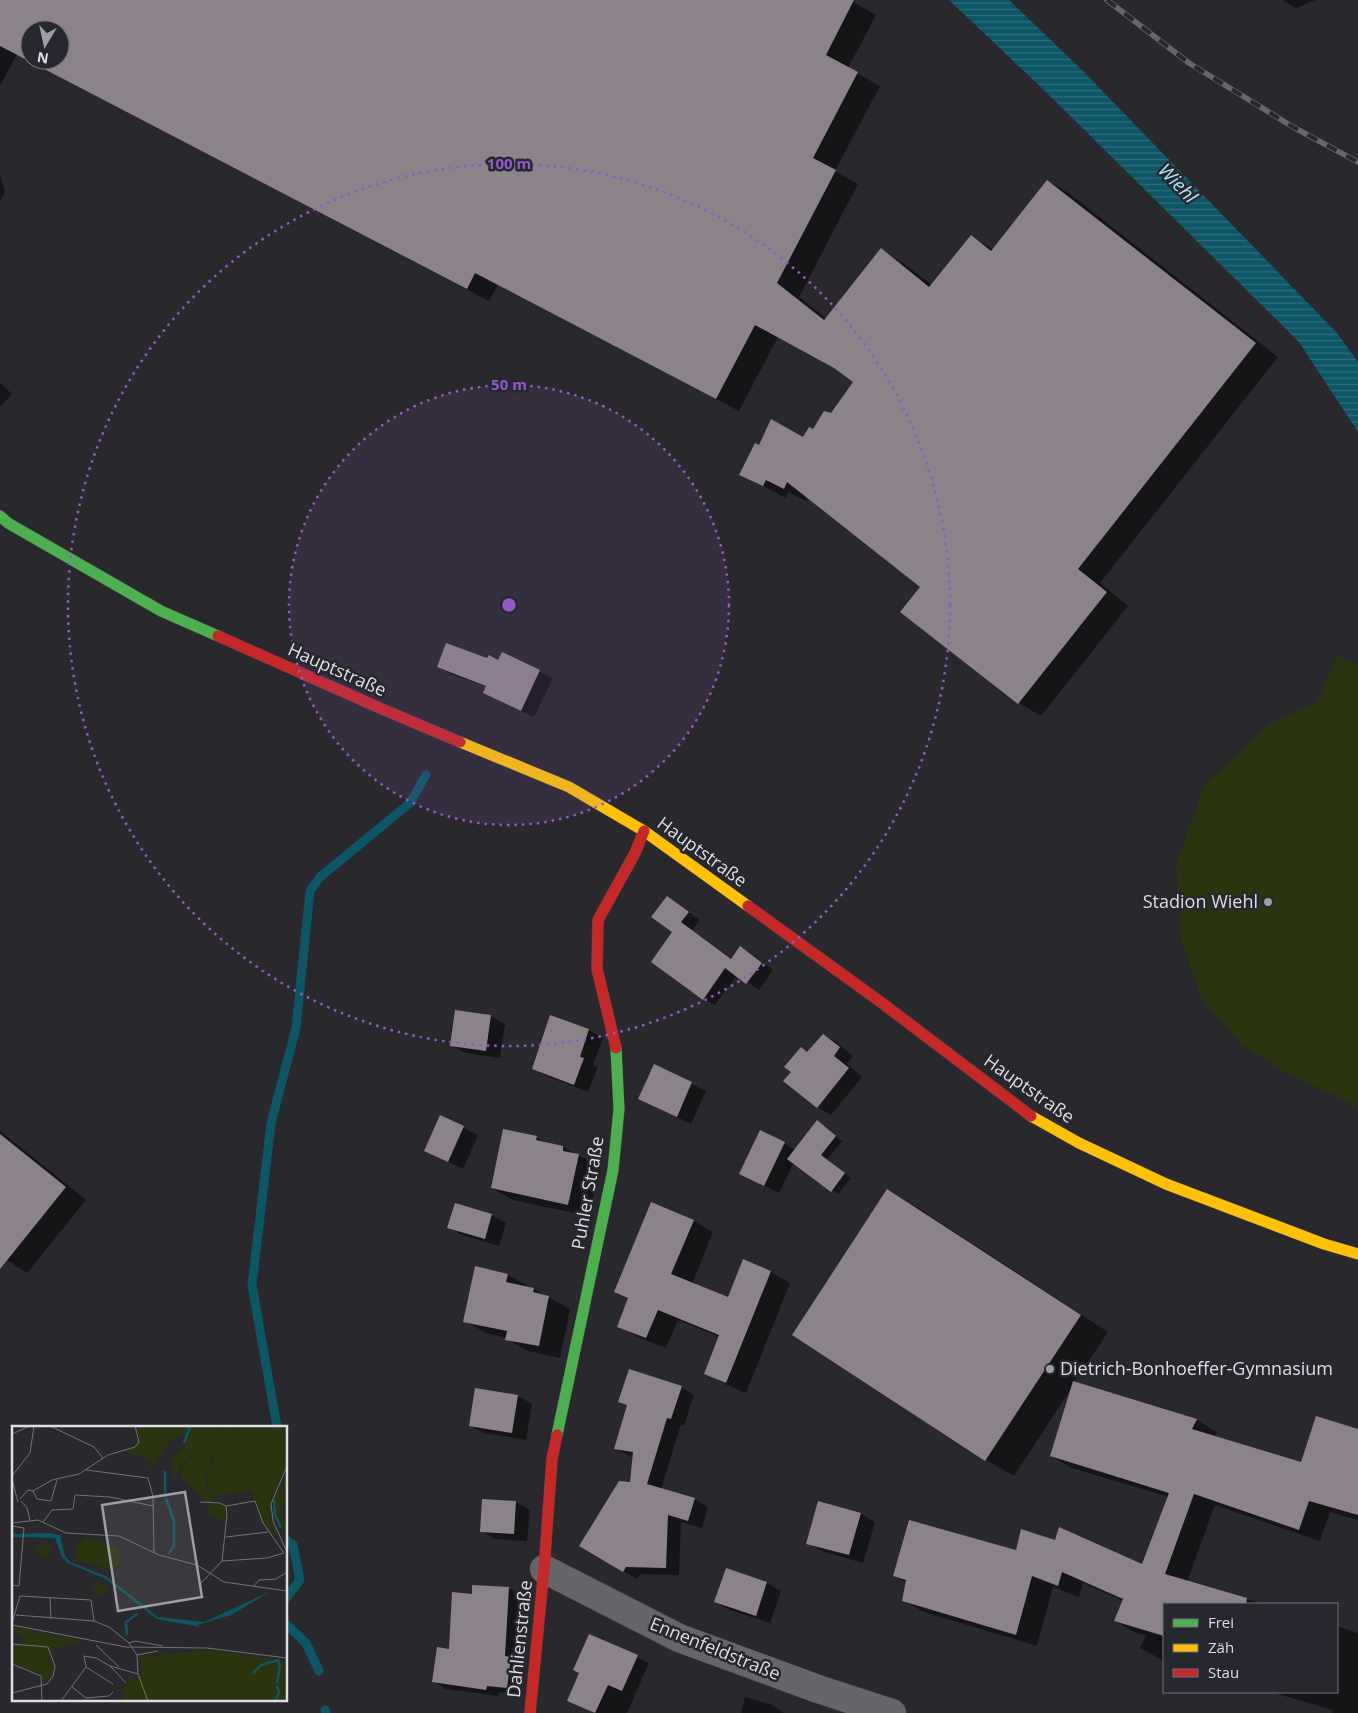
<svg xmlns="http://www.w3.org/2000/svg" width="1358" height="1713" font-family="'Open Sans',sans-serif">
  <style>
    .grass { fill: #2a3510 }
    .water { fill: url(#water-rules) }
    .shadow { fill: #0007; fill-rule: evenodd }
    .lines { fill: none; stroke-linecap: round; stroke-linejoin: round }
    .stream { stroke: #0d5665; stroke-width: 9 }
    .building { fill: #8c828a; fill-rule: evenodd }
    .street-casing { stroke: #434346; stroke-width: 29 }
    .fast-casing { stroke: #434346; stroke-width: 12 }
    .slow-casing { stroke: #434346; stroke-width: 12 }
    .jam-casing { stroke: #434346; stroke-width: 12 }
    .street { stroke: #656669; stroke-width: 28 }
    .fast { stroke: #4caf50; stroke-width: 11 }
    .slow { stroke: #ffc107; stroke-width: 11 }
    .jam { stroke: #c62828; stroke-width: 11 }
    .rail-casing { stroke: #66676a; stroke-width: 5.5 }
    .rail { stroke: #26272f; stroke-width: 4; stroke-dasharray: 11; stroke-linecap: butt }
    .ring { fill: none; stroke: #9459c8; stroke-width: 2.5; stroke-dasharray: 2.5 5 }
    .poi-dot { fill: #9e9fa4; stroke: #26272f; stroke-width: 2 }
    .labels { text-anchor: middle; stroke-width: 5; stroke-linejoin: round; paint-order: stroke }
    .street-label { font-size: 18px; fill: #dedfe4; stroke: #26272f }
    .poi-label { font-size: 18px; fill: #dedfe4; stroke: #26272f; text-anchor: end }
    .water-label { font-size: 19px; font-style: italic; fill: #afe9f8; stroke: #26272f }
    .inset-river { fill: none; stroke: #0d5665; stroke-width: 2.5 }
    .inset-road { fill: none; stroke: #717176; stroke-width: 1 }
    .view { fill: #9e9fa4; fill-opacity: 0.15; stroke: #9e9fa4; stroke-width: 2.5 }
    .inset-edge { fill: none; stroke: #dedfe4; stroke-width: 2.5 }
    .centre { fill: #9459c8; stroke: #26272f; stroke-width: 2.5 }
    .ring-label { font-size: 15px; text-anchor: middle; font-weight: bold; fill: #9459c8; stroke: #26272f; stroke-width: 5; stroke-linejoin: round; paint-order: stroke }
  </style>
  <defs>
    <pattern id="water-rules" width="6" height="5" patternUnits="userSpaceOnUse" patternTransform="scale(1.25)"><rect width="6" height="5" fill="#0d5665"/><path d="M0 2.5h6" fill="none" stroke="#306e7b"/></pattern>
  </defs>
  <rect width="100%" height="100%" fill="#28282d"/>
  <path class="grass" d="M1337 655 1358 665V1107L1286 1073 1241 1045 1201 998 1181 940 1176 864 1205 784 1271 723 1317 702Z"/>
  <path class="water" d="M949 0H1009L1081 69 1337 333 1358 362V432L1299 342 1047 93Z"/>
  <g class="shadow">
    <path d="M0 0H850L876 15 848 68 880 86 835 171 858 184 799 297 827 319 881 250 903 263 932 285 971 236 994 250 1048 181 1070 194 1278 357 1100 583 1128 606 1041 716 1019 703 902 612 922 586 808 497 806 501 788 492 786 498 740 474 759 447 804 438 832 415 855 382 839 370 778 337 739 411 498 285 489 301 17 54 0 86ZM30 30H60V60H30Z"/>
    <path d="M1282 0H1316L1296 8Z"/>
    <path d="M0 175 5 192 0 202Z"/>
    <path d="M0 383 12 394 0 407Z"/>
    <path d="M503 653 553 678 534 717 497 700 487 687 451 674 438 667 499 662Z"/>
    <path d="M667 897 700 920 692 930 732 959 740 948 773 970 759 990 737 975 715 1005 703 998 674 932Z"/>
    <path d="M491 1016 505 1024 500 1058 465 1053 451 1045Z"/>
    <path d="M551 1017 589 1030 603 1038 593 1065 598 1067 588 1092 547 1076 533 1068Z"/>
    <path d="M823 1035 837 1043 853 1056 847 1064 862 1077 831 1115 817 1107 808 1053Z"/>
    <path d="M655 1066 706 1091 691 1124 654 1106Z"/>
    <path d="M441 1117 478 1135 463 1169 426 1151Z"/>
    <path d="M817 1122 842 1141 827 1160 851 1178 838 1194 794 1162 779 1193 755 1181 761 1132 796 1150Z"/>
    <path d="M0 1131 86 1200 27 1273 0 1256Z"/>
    <path d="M536 1137 548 1144 563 1147 600 1167 589 1216 513 1200 492 1188Z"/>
    <path d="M888 1190 915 1206 1108 1332 1074 1383 1197 1420 1217 1432 1215 1437 1302 1464 1358 1430V1520L1330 1512 1320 1541 1215 1505 1187 1582 1263 1604H1164V1661L1140 1648 1146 1635 1136 1633 1115 1621 1124 1601 1083 1583 1079 1597 1053 1587 1037 1646 924 1612 903 1600 907 1583 895 1576 1017 1552 1056 1542 1143 1566 1169 1497 1072 1468 1051 1456 1072 1387 1014 1476 986 1460 794 1335Z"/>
    <path d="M456 1204 492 1215 506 1223 499 1246 462 1235 448 1227Z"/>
    <path d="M694 1221 713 1232 692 1284 729 1299 771 1272 790 1283 746 1393 725 1384 705 1373 720 1337 678 1320 666 1348 638 1337 618 1326 629 1299 616 1291Z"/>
    <path d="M508 1275 570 1309 560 1358 528 1351 507 1339V1338L486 1333 465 1321Z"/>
    <path d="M681 1387 694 1395 684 1426 681 1424 661 1489 694 1499 708 1507 702 1528 681 1522 679 1575 640 1574 637 1579 581 1546 631 1483 634 1457 629 1456 616 1448 628 1406 619 1401Z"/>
    <path d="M476 1389 518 1396 532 1404 526 1440 484 1433 470 1425Z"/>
    <path d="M516 1502 530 1510 527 1541 495 1539 481 1531Z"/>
    <path d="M819 1503 861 1514 875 1522 863 1563 822 1551 808 1543Z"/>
    <path d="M727 1569 767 1583 781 1591 770 1623 730 1610 716 1602Z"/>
    <path d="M473 1586 509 1588 522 1596 517 1662 524 1666 520 1695 499 1692V1696L446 1689 433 1681 450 1650 473 1595Z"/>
    <path d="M1337 1626 1358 1633V1713H1332L1333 1710 1271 1692H1337Z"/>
    <path d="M590 1635 649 1663 627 1713H594L569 1700 580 1673Z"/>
    <path d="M745 1697 772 1705 784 1713H741Z"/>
  </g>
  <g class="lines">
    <g class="stream">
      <path d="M277 1427 252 1285 271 1123 296 1028 310 891 320 877 410 803 426 775"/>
      <path d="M286 1540 293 1545 300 1580 286 1598"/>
      <path d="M286 1624 306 1643 319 1671"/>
      <path d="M325 1710 326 1713"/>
    </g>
  </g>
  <g class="building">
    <path d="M0 0H854L826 55 858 72 813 158 836 170 777 283 824 320 881 248 929 287 971 235 991 251 1047 180 1256 343 1078 569 1107 592 1018 704 900 612 920 587 787 482 784 489 766 480 763 486 739 475 755 443 759 445 771 419 803 437 809 427 813 429 824 411 831 413 853 382 834 368 755 325 716 399 475 273 467 289 0 46ZM30 30H60V60H30Z"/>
    <path d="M446 643 487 658 489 655 498 660 502 652 540 670 521 711 483 693 486 686 437 667Z"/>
    <path d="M667 896 689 912 681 922 731 959 740 946 762 963 746 984 725 968 703 1000 651 962 672 932 651 917Z"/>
    <path d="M455 1010 491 1015 486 1051 450 1046Z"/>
    <path d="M550 1015 589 1029 580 1057 584 1058 574 1085 532 1069Z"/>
    <path d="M823 1034 840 1047 834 1056 849 1068 817 1108 783 1081 791 1072 784 1067 801 1047 807 1052Z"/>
    <path d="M654 1064 692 1082 677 1117 638 1099Z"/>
    <path d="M440 1115 464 1126 448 1162 424 1151Z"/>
    <path d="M817 1120 836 1136 821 1155 845 1173 831 1192 787 1159Z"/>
    <path d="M503 1129 537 1136 536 1140 563 1146V1151L579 1154 568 1205 491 1188Z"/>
    <path d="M760 1130 785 1142 764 1186 739 1174Z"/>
    <path d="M0 1134 66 1187 0 1269Z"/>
    <path d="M887 1189 1081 1315 985 1461 792 1335Z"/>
    <path d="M651 1202 694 1220 671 1274 728 1297 743 1259 771 1271 726 1383 704 1374 719 1335 658 1310 646 1338 617 1327 628 1298 614 1292Z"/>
    <path d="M455 1203 492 1214 485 1239 447 1228Z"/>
    <path d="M475 1266 508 1274 506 1282 534 1288 533 1292 549 1296 539 1346 505 1340 507 1331 463 1322Z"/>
    <path d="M629 1369 682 1386 671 1419 667 1418 647 1484 695 1498 688 1521 668 1515 666 1568 626 1567 623 1572 579 1546 619 1481 630 1482 633 1452 614 1449 627 1405 618 1402Z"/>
    <path d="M1073 1381 1197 1419 1192 1429 1301 1462 1316 1416 1358 1429V1515L1309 1501 1299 1530 1194 1494 1165 1574 1247 1598 1246 1604H1164V1636L1114 1621 1123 1599 1062 1572 1058 1586 1032 1576 1016 1635 902 1601 906 1580 893 1576 909 1520 1016 1550 1021 1529 1055 1540 1059 1527 1142 1564 1169 1493 1050 1456Z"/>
    <path d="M475 1388 518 1395 512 1433 469 1426Z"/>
    <path d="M482 1499 516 1501 514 1534 480 1532Z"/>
    <path d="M818 1501 861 1513 849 1555 806 1544Z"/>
    <path d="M726 1568 767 1582 756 1616 714 1602Z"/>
    <path d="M472 1585 509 1587 505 1656 511 1657 507 1688 487 1686 486 1690 432 1682 437 1647 449 1649 452 1592 472 1594Z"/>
    <path d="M589 1634 638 1655 622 1691 608 1685 595 1713 567 1701 579 1673 573 1670Z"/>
  </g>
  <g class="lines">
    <g class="street-casing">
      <path id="street" d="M544 1569 679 1638 818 1689 892 1713"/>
    </g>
    <g class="fast-casing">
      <g id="fast">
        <path d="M0 516 8 523 161 611 218 636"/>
        <path d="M557 1435 613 1170 619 1109 616 1048"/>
      </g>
    </g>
    <g class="slow-casing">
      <g id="slow">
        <path d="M460 742 569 787 644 831 748 906"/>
        <path d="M1031 1116 1079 1143 1166 1184 1324 1244 1358 1254"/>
      </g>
    </g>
    <g class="jam-casing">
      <g id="jam">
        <path d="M218 636 382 709 460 742"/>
        <path d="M748 906 882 1003 1031 1116"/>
        <path d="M616 1048 597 969 598 920 635 853 644 831"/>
        <path d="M530 1713 544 1569 552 1459 557 1435"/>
      </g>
    </g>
    <use href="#street" class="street"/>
    <use href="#fast" class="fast"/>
    <use href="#slow" class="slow"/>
    <use href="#jam" class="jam"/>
    <g class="rail-casing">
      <path id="rail" d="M1107 0 1189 63 1293 127 1358 162"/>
    </g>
    <use href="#rail" class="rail"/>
  </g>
  <circle cx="509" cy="605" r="220" fill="#9459c8" fill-opacity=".12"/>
  <g class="ring">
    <circle cx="509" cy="605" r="220"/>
    <circle cx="509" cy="605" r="441"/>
  </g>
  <g class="poi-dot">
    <circle cx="1268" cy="902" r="5"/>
    <circle cx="1050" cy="1369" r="5"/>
  </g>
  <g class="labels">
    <g class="street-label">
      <text transform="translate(337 670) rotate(24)" y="6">Hauptstraße</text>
      <text transform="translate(702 852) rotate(36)" y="6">Hauptstraße</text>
      <text transform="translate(1029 1089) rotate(35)" y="6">Hauptstraße</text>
      <text transform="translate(588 1193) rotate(-80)" y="6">Puhler Straße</text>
      <text transform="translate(520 1639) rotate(-84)" y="6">Dahlienstraße</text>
      <text transform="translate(715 1649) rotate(22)" y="6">Ennenfeldstraße</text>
    </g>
    <g class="poi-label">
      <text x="1258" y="908">Stadion Wiehl</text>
      <text x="1060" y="1375" text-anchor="start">Dietrich-Bonhoeffer-Gymnasium</text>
    </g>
    <g class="water-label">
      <text transform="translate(1178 183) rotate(46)" y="7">Wiehl</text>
    </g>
  </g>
  <g transform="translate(12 1426)">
    <rect width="275" height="275" fill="#28282d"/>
    <path d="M162 0 135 39V34L123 28H115L127 14ZM197 0H210L186 69 169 51 171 40 193 18ZM211 0H223L221 32 232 52 222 31 224 0H275V26L258 57 255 74 261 112 251 98 239 64 201 71 197 66 196 43 199 37 208 35H199ZM275 49V69L268 85 275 100 270 103 263 89V72ZM208 77 213 81V96L195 88V78ZM76 111 106 122 108 135 101 144 64 134V119ZM25 125a7 7 0 1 1 14 0a7 7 0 1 1-14 0ZM82 163a6 6 0 1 1 12 0a6 6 0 1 1-12 0ZM126 251 133 271 132 275H126L114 258Z" fill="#2a3510"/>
    <path d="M162 0H197L193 18 169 40 162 53 160 33 175 18V11L169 7 159 14 140 42 136 39ZM275 26V39L259 72V86L266 109 263 111 255 74 258 57ZM196 39 194 61 204 75 195 77 186 69ZM0 201 73 215 37 224 36 236 41 237 40 249 33 257 27 247 0 237V218L12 217 10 211 0 206ZM199 224 275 236V275H132L126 251 130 250 129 230ZM114 258 120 264 126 275H109L113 271 108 264Z" fill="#2a3510"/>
    <path d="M124 0H164L145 26 128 16Z" fill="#2a3510"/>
    <path d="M37 107 48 109 53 130 58 136 94 150 146 191 192 196 259 165 219 189 186 199 188 201 145 193 94 153 56 137 50 131 43 112 0 111V108Z" fill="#0d5665"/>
    <path class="inset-river" d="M172 17 178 1M153 45V69M154 72 162 95V120L156 128M262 74 263 89 269 102M115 209 114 196 125 188M241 247 249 239 266 234 268 240 265 257M263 275 267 266 265 260"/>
    <path class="inset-road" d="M38 0 82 21 91 32M0 8 18 0M275 40 259 78 261 95 275 126M74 44 136 52 141 70 142 127M0 50 18 27 22 0M0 53 6 76M21 65 25 73 39 75 45 54M8 73 16 64 21 65 40 54 67 48 96 29 123 21 127 16 123 0M9 75 15 82 18 94M188 76 208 77 214 80 215 89 210 135 189 157M214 80 243 75 251 97 272 127M31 96 40 84 61 83 63 69 98 71 141 80M0 97 26 94 54 107 107 110 147 129 185 139 212 156 275 165M0 100 12 102 7 160 0 159M214 111 256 106M210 135 255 132 272 127M241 161 247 154 264 153 275 146M38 172 39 193M4 189 82 195 97 201 117 217 125 229 126 248 136 275M0 197 8 170 79 174 82 195M0 199 114 221 195 222 275 232M117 217 123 215 151 220M0 218 36 221 43 240 41 250 35 258 0 267M84 219 107 241M125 229 146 225M0 238 29 250 30 275M98 240 126 248M74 241 101 258M60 261 74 272 97 270 101 266M49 275 74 241 72 230 84 232 98 240 114 257"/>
    <path class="view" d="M173 66 190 171 106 185 90 79Z"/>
    <rect width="275" height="275" class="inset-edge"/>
  </g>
  <circle cx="509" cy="605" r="8" class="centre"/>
  <g class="ring-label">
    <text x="509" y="169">100 m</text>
    <text x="509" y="390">50 m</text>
  </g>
  <rect x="1163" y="1603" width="175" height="90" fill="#26272f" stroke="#707177"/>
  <rect x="1173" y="1619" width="25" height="8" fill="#4caf50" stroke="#707177"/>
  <text x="1208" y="1628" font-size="15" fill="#dedfe4">Frei</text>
  <rect x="1173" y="1644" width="25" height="8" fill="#ffc107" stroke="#707177"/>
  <text x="1208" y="1653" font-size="15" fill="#dedfe4">Zäh</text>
  <rect x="1173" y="1669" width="25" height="8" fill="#c62828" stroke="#707177"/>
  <text x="1208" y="1678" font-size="15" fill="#dedfe4">Stau</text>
  <g transform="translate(45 45) rotate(189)"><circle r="24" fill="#26272f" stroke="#707177"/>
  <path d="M0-4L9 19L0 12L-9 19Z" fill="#9e9fa4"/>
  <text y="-8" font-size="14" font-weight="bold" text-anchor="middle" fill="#dedfe4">N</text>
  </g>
</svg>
